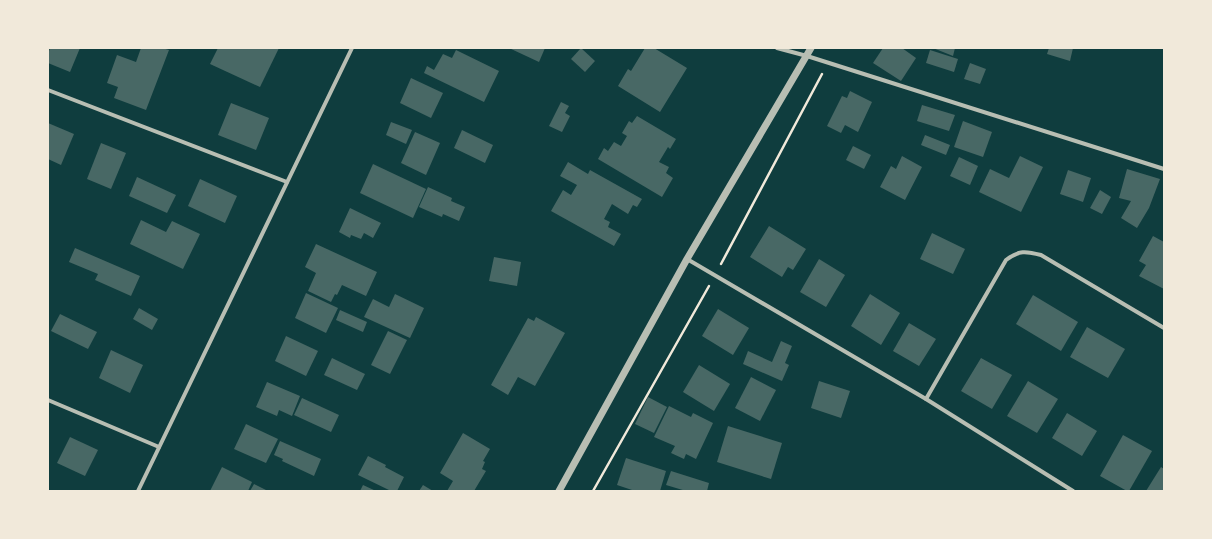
<svg xmlns="http://www.w3.org/2000/svg" width="1212" height="539" font-family="'Source Sans 3',sans-serif">
  <style>
    .building { fill: #486865 }
    .lines { fill: none; stroke-linecap: round; stroke-linejoin: round }
    .path { stroke: #f1e9da; stroke-width: 2.5 }
    .minor { stroke: #b8beb3; stroke-width: 4 }
    .tertiary { stroke: #b8beb3; stroke-width: 7 }
  </style>
  <rect width="100%" height="100%" fill="#0f3d3e"/>
  <g class="building">
    <path d="M50 48H80L70 72 48 63V54Z"/>
    <path d="M141 48H162L169 50 146 110 114 98 118 87 107 83 117 55 136 62Z"/>
    <path d="M218 48H279L260 87 210 64Z"/>
    <path d="M509 48H545L539 62Z"/>
    <path d="M581 48 595 61 585 72 571 59Z"/>
    <path d="M645 48H654L687 68 660 112 618 86 628 69 631 71Z"/>
    <path d="M883 48H902L916 58 901 81 873 63Z"/>
    <path d="M933 48H955L953 56Z"/>
    <path d="M1049 48H1073L1070 61 1047 54Z"/>
    <path d="M456 50 499 71 484 102 424 73 427 66 434 70 443 54 452 58Z"/>
    <path d="M930 50 958 59 954 72 926 63Z"/>
    <path d="M970 63 986 69 980 84 964 79Z"/>
    <path d="M411 78 443 93 431 118 400 103Z"/>
    <path d="M850 91 872 102 858 132 845 125 841 133 827 126 842 96 847 98Z"/>
    <path d="M561 102 569 106 565 113 570 116 562 132 549 126Z"/>
    <path d="M231 103 269 118 256 150 218 135Z"/>
    <path d="M922 105 955 115 949 131 917 121Z"/>
    <path d="M637 116 676 139 670 149 668 147 659 162 669 167 666 173 673 178 662 197 598 159 604 148 608 151 614 142 621 146 627 136 622 133 629 121 632 123Z"/>
    <path d="M963 121 992 132 983 157 954 147Z"/>
    <path d="M391 122 412 130 406 144 386 135Z"/>
    <path d="M48 123 74 134 61 165 48 159Z"/>
    <path d="M462 130 493 145 485 163 454 148Z"/>
    <path d="M415 132 440 143 426 175 401 163Z"/>
    <path d="M925 135 950 145 946 155 921 145Z"/>
    <path d="M101 143 126 153 111 189 87 179Z"/>
    <path d="M853 146 871 155 864 169 846 160Z"/>
    <path d="M902 156 922 167 905 200 880 187 891 166 896 169Z"/>
    <path d="M1020 156 1043 167 1021 212 979 192 990 169 1009 178Z"/>
    <path d="M959 157 978 166 970 185 950 176Z"/>
    <path d="M568 162 588 174 590 170 642 199 637 207 633 205 628 214 612 204 604 219 610 222 608 227 621 234 614 246 551 211 563 190 571 195 577 185 560 176Z"/>
    <path d="M373 164 426 189 413 218 360 193Z"/>
    <path d="M1127 169 1160 179 1149 208 1137 228 1121 218 1131 201 1119 198Z"/>
    <path d="M1068 170 1091 178 1083 202 1060 194Z"/>
    <path d="M137 177 176 195 167 213 129 196Z"/>
    <path d="M200 179 237 196 225 223 188 206Z"/>
    <path d="M428 187 452 198 451 201 465 207 459 221 443 214 442 217 419 207Z"/>
    <path d="M1100 190 1111 197 1102 214 1090 208Z"/>
    <path d="M350 208 381 223 373 238 364 233 361 239 351 235 350 238 339 232Z"/>
    <path d="M141 220 166 232 172 221 200 234 183 269 130 244Z"/>
    <path d="M769 226 806 249 793 270 788 267 782 277 750 257Z"/>
    <path d="M932 233 965 249 953 274 920 259Z"/>
    <path d="M1153 236 1164 242V289L1139 276 1146 265 1139 261Z"/>
    <path d="M316 244 377 272 366 296 342 285 337 295 335 294 331 302 308 291 316 273 305 267Z"/>
    <path d="M75 248 140 276 131 296 95 280 98 274 69 262Z"/>
    <path d="M494 257 521 262 517 286 489 281Z"/>
    <path d="M819 259 845 275 826 307 800 292Z"/>
    <path d="M306 293 338 308 326 333 295 318Z"/>
    <path d="M395 294 424 308 410 338 364 317 373 299 389 307Z"/>
    <path d="M870 294 900 313 881 345 851 326Z"/>
    <path d="M1033 295 1078 322 1061 351 1016 324Z"/>
    <path d="M139 308 158 319 152 330 133 319Z"/>
    <path d="M718 309 749 328 733 355 702 336Z"/>
    <path d="M340 310 367 322 363 332 336 320Z"/>
    <path d="M60 314 97 332 88 349 51 331Z"/>
    <path d="M536 317 565 333 535 386 518 377 508 395 491 385 528 318 534 321Z"/>
    <path d="M909 323 936 339 919 366 893 351Z"/>
    <path d="M1087 327 1125 349 1108 378 1070 357Z"/>
    <path d="M388 331 407 340 390 374 371 365Z"/>
    <path d="M286 336 318 351 306 376 275 361Z"/>
    <path d="M781 341 792 346 785 363 789 365 782 381 743 364 748 351 772 362Z"/>
    <path d="M111 350 143 365 130 393 99 378Z"/>
    <path d="M332 358 365 374 357 390 324 375Z"/>
    <path d="M981 358 1012 375 992 409 961 391Z"/>
    <path d="M699 365 730 384 714 411 683 392Z"/>
    <path d="M751 377 776 390 760 421 735 408Z"/>
    <path d="M819 381 850 391 841 418 811 408Z"/>
    <path d="M1028 381 1058 399 1037 433 1007 416Z"/>
    <path d="M267 382 300 396 292 416 279 410 277 416 256 407Z"/>
    <path d="M648 397 667 407 654 433 635 424Z"/>
    <path d="M302 398 339 415 331 432 294 415Z"/>
    <path d="M669 406 691 417 693 413 713 423 696 459 686 454 684 459 671 453 675 446 654 437Z"/>
    <path d="M1067 413 1097 431 1082 456 1052 438Z"/>
    <path d="M246 424 278 439 266 463 234 449Z"/>
    <path d="M728 426 782 443 771 479 717 462Z"/>
    <path d="M463 433 490 449 483 461 485 462 482 469 486 471 474 491H447L453 481 440 473Z"/>
    <path d="M1123 435 1152 451 1129 491H1127L1100 476Z"/>
    <path d="M70 437 98 450 85 476 57 463Z"/>
    <path d="M280 441 321 459 314 476 282 461 283 459 274 455Z"/>
    <path d="M368 456 386 465 385 467 404 477 397 491H391L358 475Z"/>
    <path d="M626 458 666 471 660 491H635L617 485Z"/>
    <path d="M222 467 252 482 248 491H210Z"/>
    <path d="M1161 467 1164 469V491H1146Z"/>
    <path d="M671 471 709 483 707 491H686L666 485Z"/>
    <path d="M254 484 268 491H250Z"/>
    <path d="M363 485 376 491H360Z"/>
    <path d="M423 485 433 491H419Z"/>
  </g>
  <g class="lines">
    <g class="path">
      <path d="M721 264 822 74"/>
      <path d="M593 491 709 286"/>
    </g>
    <g class="minor">
      <path d="M777 48 807 56 1164 169"/>
      <path d="M48 90 287 182"/>
      <path d="M687 259 926 399 1073 491"/>
      <path d="M926 399 1006 260C1019 250 1026 251 1041 255L1164 328"/>
      <path d="M48 400 159 447"/>
      <path d="M138 491 352 48"/>
    </g>
    <path class="tertiary" d="M559 491 687 259 811 48"/>
  </g>
  <rect width="1212" height="539" fill="none" stroke="#f1e9da" stroke-width="98"/>
</svg>
